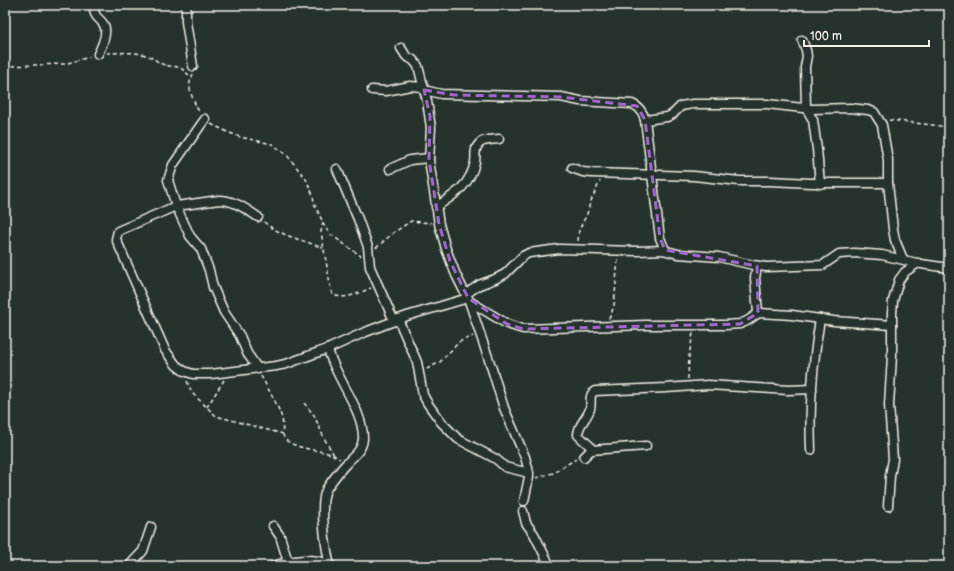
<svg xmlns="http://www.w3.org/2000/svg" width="954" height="571" font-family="'Balsamiq Sans',sans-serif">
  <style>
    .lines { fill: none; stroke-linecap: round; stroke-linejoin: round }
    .minor-casing { stroke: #f4f1e8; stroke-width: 11 }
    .path { stroke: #f4f1e8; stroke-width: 1.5; stroke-dasharray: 4 3; stroke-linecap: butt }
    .minor { stroke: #26332d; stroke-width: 8 }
    .marked { fill: none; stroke: #9f67cb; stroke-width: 3; stroke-dasharray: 8 5; stroke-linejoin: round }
  </style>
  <rect width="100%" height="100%" fill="#26332d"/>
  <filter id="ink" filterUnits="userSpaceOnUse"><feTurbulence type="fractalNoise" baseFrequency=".025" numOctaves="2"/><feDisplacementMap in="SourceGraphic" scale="8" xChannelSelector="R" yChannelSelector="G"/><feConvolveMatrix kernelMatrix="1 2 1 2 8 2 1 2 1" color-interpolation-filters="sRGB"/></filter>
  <g filter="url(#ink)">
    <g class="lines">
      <g class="minor-casing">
        <g id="minor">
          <path d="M94 5C94 20 99 16 104 25 108 33 102 46 98 54"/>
          <path d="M186 5V22L193 66"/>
          <path d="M802 40 806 50 807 56 805 67 806 108 813 120 817 149 820 184"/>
          <path d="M401 48 406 56 413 60 418 66 427 101 431 128 429 160 439 224 446 249 456 275 469 301 491 366 504 408 525 457 528 468 529 477 524 501"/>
          <path d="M372 90 386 91 410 86 423 87"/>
          <path d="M424 90 441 94 561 97 580 101 632 104C640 107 643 112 645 120L660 238 665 250"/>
          <path d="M205 119 173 165 168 180 176 206 190 236 201 249 209 270 213 287 224 312 240 336 247 353 258 369"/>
          <path d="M645 120 667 117 673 114 681 106 693 104H767L812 109 850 108 868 110 874 112 882 125 888 160V183L893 229 895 240 903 259"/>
          <path d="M572 168 583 172 592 173 694 176 739 181H770L811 183H888"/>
          <path d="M337 169 358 219 368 247 370 267 394 321"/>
          <path d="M390 169 410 160 429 158"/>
          <path d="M176 206 118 231 116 239 165 350 176 365 184 371 193 374H211L276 366 286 364 330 348 363 333 407 316 468 298"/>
          <path d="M177 206 219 200C234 200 246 209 258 217"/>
          <path d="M436 207C454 195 470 186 475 162 476 156 474 148 479 144 483 139 493 140 499 139"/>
          <path d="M757 266 755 278 758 313"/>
          <path d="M466 294 479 285 495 279 505 274 523 256 529 253 559 249 637 251 663 250 678 254 719 257 753 265 766 267 823 265 839 254 855 253 882 255 921 264 949 268"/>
          <path d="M469 301 507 324 523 329 646 325H726L740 324 747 321 759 313 792 315 834 321 892 325"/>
          <path d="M398 319 417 362 423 395 428 404 441 422 458 439 496 459 505 467 529 473"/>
          <path d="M328 349C335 378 364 410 363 439 362 451 353 456 346 464 341 469 329 484 326 490 319 505 326 549 330 566"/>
          <path d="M591 450 646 446"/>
          <path d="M811 450C809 406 813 362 820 319"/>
          <path d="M584 457 591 450 590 446 578 435C578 424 587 419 590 409 592 402 588 395 595 391L666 388 708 385 788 390 812 389"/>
          <path d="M888 506 890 476 893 459 889 405 892 356V313L893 301 899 280 905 272 918 263"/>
          <path d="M523 511 526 523 534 534 550 566"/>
          <path d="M273 526 280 536 288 562"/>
          <path d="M129 566 143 551 151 527"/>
          <path d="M273 566C292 560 310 557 329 564"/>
        </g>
      </g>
      <g class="path">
        <path d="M946 5 949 17"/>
        <path d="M107 53C120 53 136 51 148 56 153 57 157 62 162 64 178 69 179 63 191 78"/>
        <path d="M5 66 64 64 90 57"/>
        <path d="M193 74C192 77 190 80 190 83 188 90 196 107 200 113"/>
        <path d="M889 120 949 127"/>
        <path d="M211 124 230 133 240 137 272 144 286 154 306 179 313 195 314 203 325 227 330 234 361 256"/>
        <path d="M264 222C280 236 304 240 323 248"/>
        <path d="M323 222 321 232 331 290 333 295C346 300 359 293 371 288"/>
        <path d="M578 241 579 230 587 214 590 203 600 181"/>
        <path d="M376 248 393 233 411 221 431 223"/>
        <path d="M609 319 614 306 618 258"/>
        <path d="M427 369 440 362 459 342 473 336"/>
        <path d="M261 376C268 389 277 403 282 418 284 425 280 436 287 441 303 452 325 448 340 459"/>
        <path d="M688 379 689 356 693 333"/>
        <path d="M187 381 192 393 216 416 283 434"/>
        <path d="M304 403 314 415 324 438 334 455"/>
        <path d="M207 407 224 380"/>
        <path d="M536 478 553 473 576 459"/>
      </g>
      <use href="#minor" class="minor"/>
    </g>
  </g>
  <path class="marked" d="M424 90 454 95 561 97 637 106 645 120 660 238 665 250 757 266 758 313 740 324 523 329 507 324 468 298 450 261 439 224 429 160 430 116Z"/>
  <rect width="954" height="571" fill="none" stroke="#26332d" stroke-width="20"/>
  <rect x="10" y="10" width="934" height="551" fill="none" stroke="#f4f1e8" stroke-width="1.5" filter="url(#ink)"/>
  <path d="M804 40v6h125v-6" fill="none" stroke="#f4f1e8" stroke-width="2"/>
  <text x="810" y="40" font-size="12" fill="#f4f1e8" stroke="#26332d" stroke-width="3" paint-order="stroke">100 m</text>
</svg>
